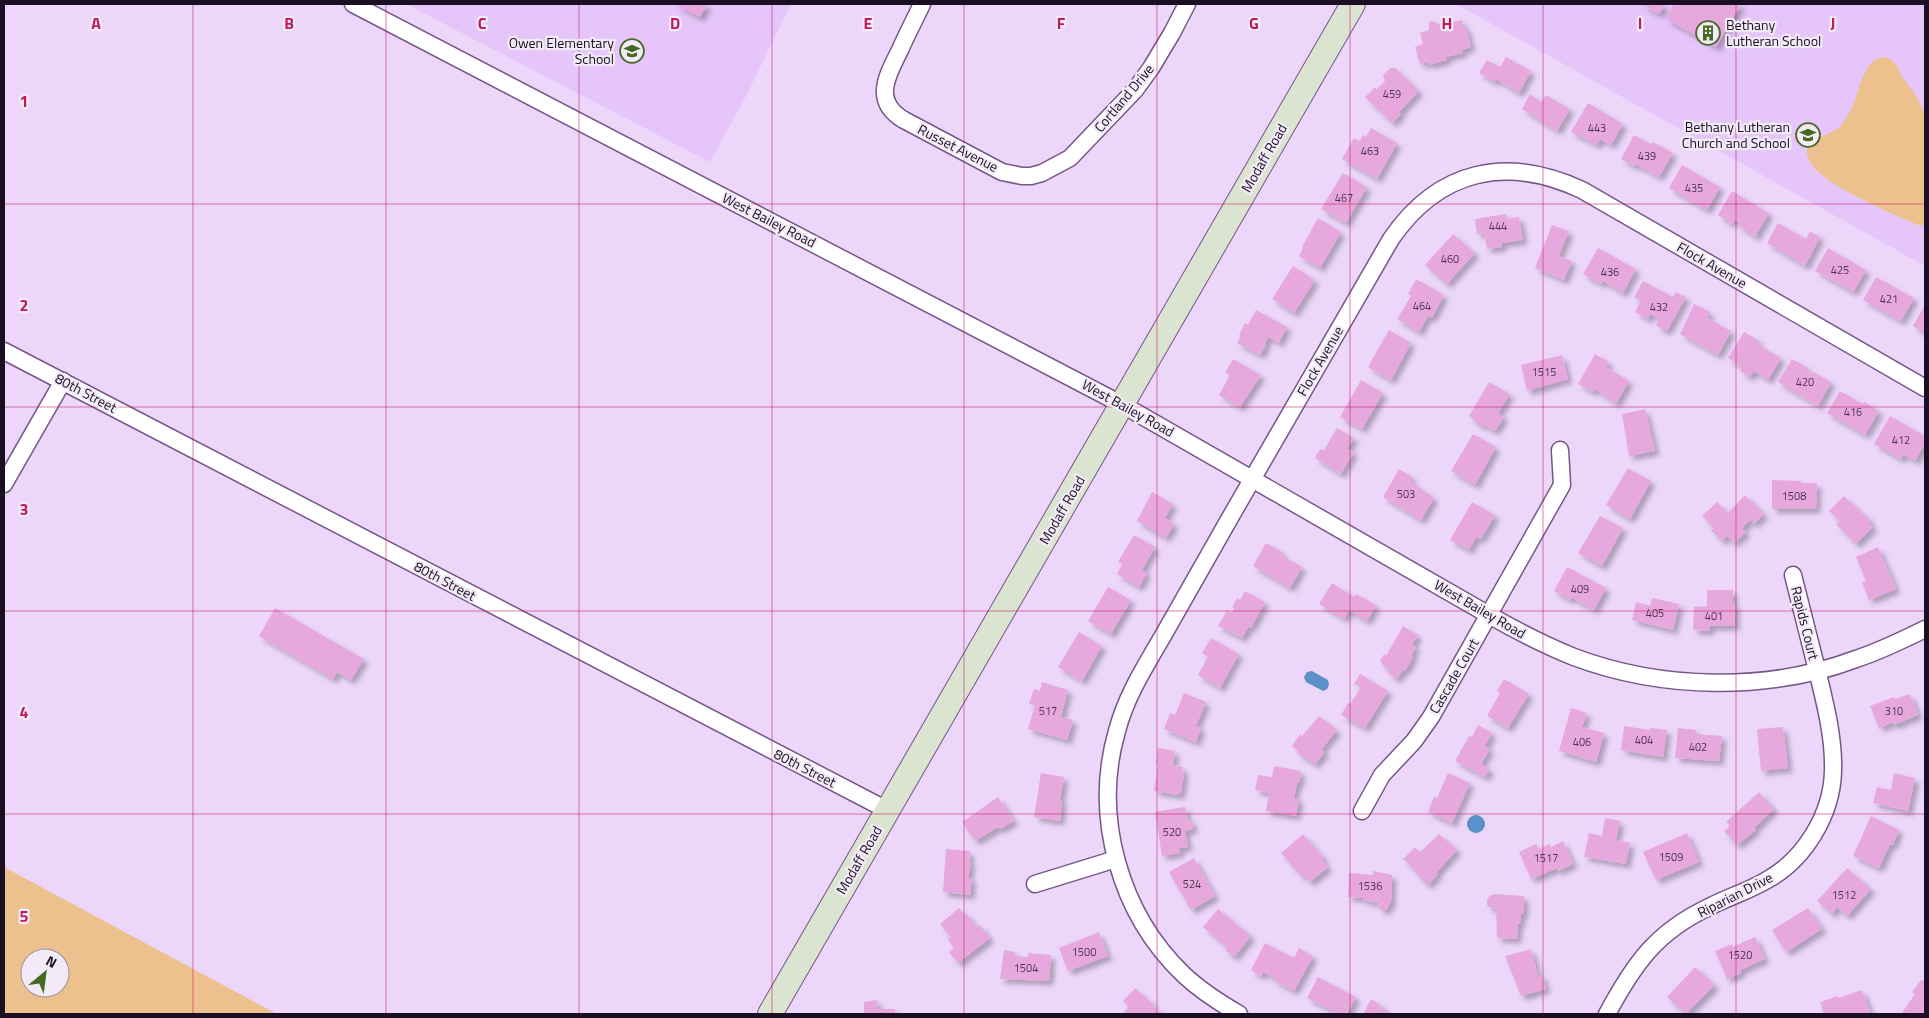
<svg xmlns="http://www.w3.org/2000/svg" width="1929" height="1018" font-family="'Titillium Web',sans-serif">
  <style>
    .built { fill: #e5c5fa }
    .green { fill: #edc18d; fill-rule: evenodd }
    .water { fill: #5b90c8 }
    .building { fill: #e7a8de; filter: url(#shadow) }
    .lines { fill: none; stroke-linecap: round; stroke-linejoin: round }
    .street-casing { stroke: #76568a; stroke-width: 19 }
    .secondary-casing { stroke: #76568a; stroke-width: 26 }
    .street { stroke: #fff; stroke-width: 16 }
    .secondary { stroke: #dae4d1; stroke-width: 24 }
    .grid { fill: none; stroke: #c2185b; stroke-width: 1; stroke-opacity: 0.55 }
    .labels { text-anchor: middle; stroke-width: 4.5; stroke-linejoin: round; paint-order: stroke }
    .number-label { font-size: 11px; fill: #4e3552 }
    .poi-label { font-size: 14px; fill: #1b0f23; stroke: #f2ebf7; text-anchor: end }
    .street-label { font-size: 14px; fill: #1b0f23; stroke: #f2ebf7 }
    .grid-label { font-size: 16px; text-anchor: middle; font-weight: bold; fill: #c2185b; stroke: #f2ebf7; stroke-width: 4.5; stroke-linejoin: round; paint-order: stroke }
  </style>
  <defs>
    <filter id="shadow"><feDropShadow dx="4.5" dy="4.5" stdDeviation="2.5" flood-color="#0004"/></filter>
  </defs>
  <rect width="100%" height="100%" fill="#ecd7fb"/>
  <g class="built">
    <path d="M406 4H791L745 98 710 162Z"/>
    <path d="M1456 4H1925V266Z"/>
  </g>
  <g class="green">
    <path d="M1883 57 1890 59 1897 66 1902 77 1917 97 1925 115V225H1918C1898 215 1795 177 1808 147 1812 138 1833 134 1840 126 1846 120 1850 112 1854 103 1859 89 1865 59 1883 57Z"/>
    <path d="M4 867 277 1014H4ZM30 958H60V988H30Z"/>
  </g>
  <g class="water">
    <path d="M1312 671 1328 680 1329 685 1327 689 1323 691 1306 682 1304 677 1307 672Z"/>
    <circle cx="1476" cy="824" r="9"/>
  </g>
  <g class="building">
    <path d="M674 4H707L700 17Z"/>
    <path d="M1641 4H1665L1659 14Z"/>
    <path d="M1674 4H1741L1716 47 1666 19Z"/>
    <path d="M1454 20V22L1462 20 1464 28 1466 27 1471 47 1462 50 1463 53 1446 57 1447 60 1429 65 1428 62 1420 64 1415 47 1423 44 1420 33 1429 30V22L1433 21 1439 24Z"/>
    <path d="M1506 57 1531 71 1519 93 1496 79 1494 82 1479 73 1487 60 1500 67Z"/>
    <path d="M1390 68H1395L1419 91 1399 112 1401 114 1392 123 1365 97 1375 87 1377 89 1385 81 1383 75Z"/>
    <path d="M1530 94 1542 102 1546 95 1570 109 1557 131 1522 109Z"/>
    <path d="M1588 103 1623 124 1611 145 1600 139 1597 145 1571 132Z"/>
    <path d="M1371 128 1397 143 1377 179 1342 159 1354 138 1360 141 1363 135 1366 137Z"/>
    <path d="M1634 135 1651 144 1653 142 1673 153 1659 177 1635 164 1634 166 1621 159Z"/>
    <path d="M1682 165 1720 187 1707 210 1669 188Z"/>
    <path d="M1343 173 1367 187 1346 223 1321 209Z"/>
    <path d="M1732 191 1769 213 1755 237 1738 225 1740 223 1735 220 1732 224 1718 215Z"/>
    <path d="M1506 214 1507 219 1519 217 1523 240 1502 243V247L1487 249 1484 233 1477 234 1475 219Z"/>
    <path d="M1318 218 1341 232 1320 268 1299 256 1303 248 1302 247Z"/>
    <path d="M1778 223 1806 239 1810 231 1820 237 1805 266 1767 243Z"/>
    <path d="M1552 225 1569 231 1559 256 1572 261 1564 280 1535 268Z"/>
    <path d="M1453 234 1475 253 1447 284 1425 265Z"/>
    <path d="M1598 248 1636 269 1623 293 1603 281 1601 284 1583 274Z"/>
    <path d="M1828 248 1866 270 1853 292 1815 271Z"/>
    <path d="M1293 266 1315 280 1294 313 1272 299Z"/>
    <path d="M1876 277 1914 298 1901 321 1863 300Z"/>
    <path d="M1416 279 1444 295 1432 318 1428 316 1419 332 1397 319 1411 296 1408 294Z"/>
    <path d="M1643 281 1673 297 1676 292 1686 297 1667 331 1656 326 1659 319 1650 314 1648 319 1635 312 1641 301 1634 297Z"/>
    <path d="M1694 304 1710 312 1707 318 1731 331 1718 355 1680 334Z"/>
    <path d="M1925 305V333L1913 326Z"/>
    <path d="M1256 310 1287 327 1279 343 1268 337 1265 344 1266 345 1260 355 1237 343 1241 336 1239 335 1245 323 1248 325Z"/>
    <path d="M1389 330 1411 343 1391 380 1368 367Z"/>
    <path d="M1744 332 1759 341 1757 344 1781 358 1768 380 1754 371 1750 377 1740 371 1742 367 1728 358Z"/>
    <path d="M1595 354 1609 362 1606 367 1629 381 1616 404 1595 389 1593 392 1578 384Z"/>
    <path d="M1562 355 1568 379 1527 391 1521 365Z"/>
    <path d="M1233 359 1261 375 1240 407 1219 395 1230 375 1225 373Z"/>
    <path d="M1792 359 1808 368 1806 371 1812 374 1813 372 1831 382 1818 406 1778 382Z"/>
    <path d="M1361 380 1383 393 1362 429 1340 417Z"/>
    <path d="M1489 382 1510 394 1498 413 1504 417 1495 431 1482 424 1481 426 1469 416Z"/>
    <path d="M1840 391 1863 404 1864 402 1879 411 1865 435 1827 413Z"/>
    <path d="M1645 409 1655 451 1629 456 1622 414Z"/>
    <path d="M1890 416 1925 436V443L1915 461 1903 454 1901 459 1874 444Z"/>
    <path d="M1337 428 1354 438 1347 449 1354 452 1341 474 1315 458 1320 449 1324 450Z"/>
    <path d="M1473 434 1496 447 1475 485 1451 471Z"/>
    <path d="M1628 468 1651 481 1630 519 1606 505Z"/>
    <path d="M1399 469 1412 477 1410 481 1434 498 1421 520 1383 497Z"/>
    <path d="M1772 480 1801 481V483H1817L1816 509H1772Z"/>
    <path d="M1152 492 1173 504 1165 518 1174 524 1166 538 1137 521Z"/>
    <path d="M1745 495 1764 514 1754 524 1750 520 1742 528 1746 532 1734 543 1727 536 1722 541 1711 530 1714 528 1702 516 1717 502 1728 513Z"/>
    <path d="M1844 496 1871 521 1869 523 1873 527 1856 544 1836 524 1840 521 1829 511Z"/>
    <path d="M1472 502 1495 515 1481 539 1476 537 1469 550 1450 540Z"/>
    <path d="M1600 516 1623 528 1602 566 1578 553Z"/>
    <path d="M1134 535 1155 547 1142 570 1147 573 1139 587 1117 574 1122 564 1118 562Z"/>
    <path d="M1266 543 1282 552 1281 555 1302 567 1290 588 1253 566Z"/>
    <path d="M1878 547 1896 589 1869 600 1862 582 1866 581 1856 557Z"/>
    <path d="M1567 567 1606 588 1594 610 1571 597 1570 600 1554 591Z"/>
    <path d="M1332 583 1354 597 1356 594 1376 605 1367 621 1349 610 1344 619 1319 604Z"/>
    <path d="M1108 587 1131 600 1111 634 1088 621Z"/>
    <path d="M1707 590H1733L1732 603H1735V626H1710V631L1693 630 1694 607 1707 606Z"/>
    <path d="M1245 591 1265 602 1251 628 1249 626 1242 638 1218 626 1227 610 1232 613 1234 608 1232 607 1237 598 1240 600Z"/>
    <path d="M1652 598 1679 604 1673 630 1632 620 1636 602 1650 606Z"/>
    <path d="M275 608 364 659 351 680 337 672 333 679 259 636Z"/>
    <path d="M1403 626 1418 635 1412 645 1416 647 1411 656 1413 657 1405 671 1403 670 1397 679 1388 674 1391 670 1381 664 1382 663 1380 661 1384 654 1386 656Z"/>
    <path d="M1079 632 1102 646 1082 681 1058 667Z"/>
    <path d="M1211 638 1239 654 1220 688 1198 675 1208 657 1202 653Z"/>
    <path d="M1360 674 1388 691 1365 728 1341 715 1348 703 1350 704 1361 687 1354 684Z"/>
    <path d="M1504 679 1529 694 1508 728 1487 716 1500 693 1497 691Z"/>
    <path d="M1042 682 1068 690 1061 717 1073 720 1067 740 1028 729 1035 705 1029 704 1034 689 1040 691Z"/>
    <path d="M1184 693 1206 702 1196 726 1201 728 1196 742 1164 729 1170 713 1175 715Z"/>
    <path d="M1910 694 1918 715 1894 725 1893 722 1879 728 1870 706 1894 697 1895 699Z"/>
    <path d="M1571 708 1587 713 1582 727 1604 733 1596 762 1559 751Z"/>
    <path d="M1319 716 1337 730 1321 750 1325 752 1315 764 1297 753 1298 751 1292 746 1300 734 1302 736Z"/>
    <path d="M1478 725 1492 733 1485 746 1490 749 1481 764 1490 769 1485 777 1455 761 1469 736 1472 737Z"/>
    <path d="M1624 726 1649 730 1650 728 1667 730 1663 757 1621 750Z"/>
    <path d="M1783 727 1788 768 1761 771 1757 729Z"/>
    <path d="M1678 728 1696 730V734L1722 736 1719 761 1675 758Z"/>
    <path d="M1158 748 1175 751 1173 765 1183 767 1182 772 1184 773 1181 793 1179 792V795L1154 791 1158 764H1156Z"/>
    <path d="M1274 766 1301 771 1299 783H1297L1294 798H1299L1296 816 1266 811 1269 793 1255 790 1258 775 1272 777Z"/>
    <path d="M1041 773 1064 777 1060 800 1062 801 1060 821 1034 817Z"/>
    <path d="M1448 773 1470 783 1452 823 1428 812 1434 797 1437 798Z"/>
    <path d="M1894 773 1915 778 1908 811 1873 803 1877 787 1891 790Z"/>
    <path d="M1759 792 1774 809 1754 828 1756 830 1737 845 1724 831 1730 826 1726 822Z"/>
    <path d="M998 797 1014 821 1000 829 998 827 975 841 962 822Z"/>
    <path d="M1185 807 1188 821 1192 820 1193 829 1185 831 1188 847 1179 848 1180 853 1162 856 1155 812Z"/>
    <path d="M1871 816 1899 830 1893 845 1890 844 1879 868 1853 856Z"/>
    <path d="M1605 818 1620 821 1616 840 1630 843 1626 864 1584 857 1589 833 1602 836Z"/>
    <path d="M1687 833 1699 862 1656 880 1643 852Z"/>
    <path d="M1303 834 1324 858 1322 860 1328 867 1310 882 1302 874 1301 876 1281 853Z"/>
    <path d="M1439 834 1457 850 1436 873 1438 874 1428 885 1416 874 1417 872 1403 859 1415 847 1420 852Z"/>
    <path d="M1563 841 1573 864 1558 871 1557 868 1531 879 1519 852 1536 844 1539 849 1550 844 1551 847Z"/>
    <path d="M946 849 970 851 969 862H971L968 878H972L970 895 943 892Z"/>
    <path d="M1194 858 1215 896 1191 910 1169 872Z"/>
    <path d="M1847 868 1871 889 1847 916 1837 907 1832 914 1817 901Z"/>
    <path d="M1373 871 1392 875 1391 902 1386 910H1380L1378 903 1363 900V898L1348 897 1349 873 1373 875Z"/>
    <path d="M1496 894 1524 896V914H1521L1520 924H1518L1517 939 1497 938 1496 909 1491 908 1487 905V899L1491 895Z"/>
    <path d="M959 908 965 915 967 914 976 928 980 925 990 938 958 963 949 952 954 948 948 940 952 936H950L940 924Z"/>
    <path d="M1808 908 1822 929 1786 952 1772 930Z"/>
    <path d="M1218 909 1251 936 1235 956H1233L1225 950 1227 947 1203 927Z"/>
    <path d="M1099 932 1108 956 1068 971 1059 948Z"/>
    <path d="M1755 937 1765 959 1740 970 1741 973 1727 979 1715 951 1732 944 1733 947Z"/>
    <path d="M1265 943 1294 958 1299 948 1313 956 1294 991 1275 981 1276 979 1263 972 1261 976 1251 970Z"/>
    <path d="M1531 949 1538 976 1542 975 1546 989 1521 996 1505 956Z"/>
    <path d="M1004 950 1015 952V956L1028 957V953L1051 955 1049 981 1000 979Z"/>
    <path d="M1695 967 1715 985 1686 1014 1667 997Z"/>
    <path d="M1318 977 1356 997 1347 1014H1339L1307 998Z"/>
    <path d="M1921 980 1925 982V1014H1901L1915 994 1912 992Z"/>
    <path d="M1135 988 1153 1004 1152 1006 1162 1014 1123 1013 1129 1007 1123 1001Z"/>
    <path d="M1862 990 1871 1014H1824L1820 1002 1838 996 1839 998Z"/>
    <path d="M1371 999 1381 1005 1380 1007 1393 1014H1363Z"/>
    <path d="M877 1000 878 1009H895V1014H864V1002Z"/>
  </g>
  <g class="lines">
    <g class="street-casing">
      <g id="street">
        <path d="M353 4 1123 405 1489 615C1517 631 1544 645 1574 657 1662 690 1768 692 1856 659 1880 651 1903 640 1925 629"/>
        <path d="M922 4C915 19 907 34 900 50 887 76 872 101 904 120L1002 172 1022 176H1031L1042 173 1070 158 1135 90 1151 68 1172 33 1187 4"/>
        <path d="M4 351 887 810"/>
        <path d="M4 484 63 381"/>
        <path d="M1362 811 1382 775 1414 741 1431 717 1562 485 1560 450"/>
        <path d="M1035 884 1116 859"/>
        <path d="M1239 1014C1220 1003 1201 991 1184 975 1120 914 1092 817 1117 731 1126 696 1146 665 1164 634 1186 595 1209 555 1231 516 1284 423 1338 331 1391 239 1439 169 1507 155 1582 190L1925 388"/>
        <path d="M1607 1014C1634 964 1656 932 1709 907 1728 897 1749 891 1767 880 1805 859 1832 814 1833 771 1834 737 1825 703 1817 670 1809 638 1801 607 1793 575"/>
      </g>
    </g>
    <g class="secondary-casing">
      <path id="secondary" d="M770 1014 1353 4"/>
    </g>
    <use href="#street" class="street"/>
    <use href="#secondary" class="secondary"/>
  </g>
  <path class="grid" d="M193 4V1014M386 4V1014M579 4V1014M772 4V1014M964 4V1014M1157 4V1014M1350 4V1014M1543 4V1014M1736 4V1014M4 204H1925M4 407H1925M4 611H1925M4 814H1925"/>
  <defs>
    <g id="building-ring" transform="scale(1.25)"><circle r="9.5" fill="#f2ebf7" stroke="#466921" stroke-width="1.5"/><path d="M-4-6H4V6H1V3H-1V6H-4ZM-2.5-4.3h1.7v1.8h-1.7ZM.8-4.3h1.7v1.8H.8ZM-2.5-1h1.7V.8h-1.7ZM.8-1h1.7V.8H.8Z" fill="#466921"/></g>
    <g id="school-ring" transform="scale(1.25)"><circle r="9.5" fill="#f2ebf7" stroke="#466921" stroke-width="1.5"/><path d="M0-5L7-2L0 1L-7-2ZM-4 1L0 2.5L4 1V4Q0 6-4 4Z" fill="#466921"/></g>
  </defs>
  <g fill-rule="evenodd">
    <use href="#building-ring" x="1708" y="33"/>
    <use href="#school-ring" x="632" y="51"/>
    <use href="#school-ring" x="1808" y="135"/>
  </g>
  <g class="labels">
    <g class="number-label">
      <text x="1392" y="98">459</text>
      <text x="1597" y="132">443</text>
      <text x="1370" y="155">463</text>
      <text x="1647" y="160">439</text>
      <text x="1694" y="192">435</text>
      <text x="1344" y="202">467</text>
      <text x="1498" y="230">444</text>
      <text x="1450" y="263">460</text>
      <text x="1840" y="274">425</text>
      <text x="1610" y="276">436</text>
      <text x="1889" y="303">421</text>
      <text x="1422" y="310">464</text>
      <text x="1659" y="311">432</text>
      <text x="1544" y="376">1515</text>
      <text x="1805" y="386">420</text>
      <text x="1853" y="416">416</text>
      <text x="1901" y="444">412</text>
      <text x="1406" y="498">503</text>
      <text x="1794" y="500">1508</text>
      <text x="1580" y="593">409</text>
      <text x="1655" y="617">405</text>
      <text x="1714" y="620">401</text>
      <text x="1048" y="715">517</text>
      <text x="1894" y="715">310</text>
      <text x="1644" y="744">404</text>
      <text x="1582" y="746">406</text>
      <text x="1698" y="751">402</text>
      <text x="1172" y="836">520</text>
      <text x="1671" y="861">1509</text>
      <text x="1546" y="862">1517</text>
      <text x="1192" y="888">524</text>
      <text x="1370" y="890">1536</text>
      <text x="1844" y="899">1512</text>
      <text x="1084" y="956">1500</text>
      <text x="1740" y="959">1520</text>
      <text x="1026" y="972">1504</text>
    </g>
    <g class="poi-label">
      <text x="1726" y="30" text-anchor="start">Bethany<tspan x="1726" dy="16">Lutheran School</tspan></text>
      <text x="614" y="48">Owen Elementary<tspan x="614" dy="16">School</tspan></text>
      <text x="1790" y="132">Bethany Lutheran<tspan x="1790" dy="16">Church and School</tspan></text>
    </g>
    <g class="street-label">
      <text transform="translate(1124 98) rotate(-50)" y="5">Cortland Drive</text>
      <text transform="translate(958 148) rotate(27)" y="5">Russet Avenue</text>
      <text transform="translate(1264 158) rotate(-60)" y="5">Modaff Road</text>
      <text transform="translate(769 220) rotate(27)" y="5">West Bailey Road</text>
      <text transform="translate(1712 265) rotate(30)" y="5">Flock Avenue</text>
      <text transform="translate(1320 361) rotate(-60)" y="5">Flock Avenue</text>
      <text transform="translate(86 393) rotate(28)" y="5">80th Street</text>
      <text transform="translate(1128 408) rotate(29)" y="5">West Bailey Road</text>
      <text transform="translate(1062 510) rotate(-60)" y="5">Modaff Road</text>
      <text transform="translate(445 581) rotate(28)" y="5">80th Street</text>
      <text transform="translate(1480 609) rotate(30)" y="5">West Bailey Road</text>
      <text transform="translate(1805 623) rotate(76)" y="5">Rapids Court</text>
      <text transform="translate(1454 676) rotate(-60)" y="5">Cascade Court</text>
      <text transform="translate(805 768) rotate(27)" y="5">80th Street</text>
      <text transform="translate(859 860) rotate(-60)" y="5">Modaff Road</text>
      <text transform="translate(1735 895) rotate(-27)" y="5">Riparian Drive</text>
    </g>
  </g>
  <g class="grid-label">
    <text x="96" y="29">A</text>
    <text x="289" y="29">B</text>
    <text x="482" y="29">C</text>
    <text x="675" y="29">D</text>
    <text x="868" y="29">E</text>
    <text x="1061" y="29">F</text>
    <text x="1254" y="29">G</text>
    <text x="1447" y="29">H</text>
    <text x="1640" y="29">I</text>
    <text x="1833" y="29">J</text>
    <text x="24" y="107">1</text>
    <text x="24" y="311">2</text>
    <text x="24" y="515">3</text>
    <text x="24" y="718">4</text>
    <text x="24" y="922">5</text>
  </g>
  <rect width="1929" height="1018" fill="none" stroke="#1b0f23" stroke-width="10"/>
  <g transform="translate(45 973) rotate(29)"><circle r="24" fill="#f2ebf7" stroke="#9c93a2"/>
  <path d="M0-4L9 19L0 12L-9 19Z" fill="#466921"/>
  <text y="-8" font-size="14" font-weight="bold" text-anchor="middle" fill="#1b0f23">N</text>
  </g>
</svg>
